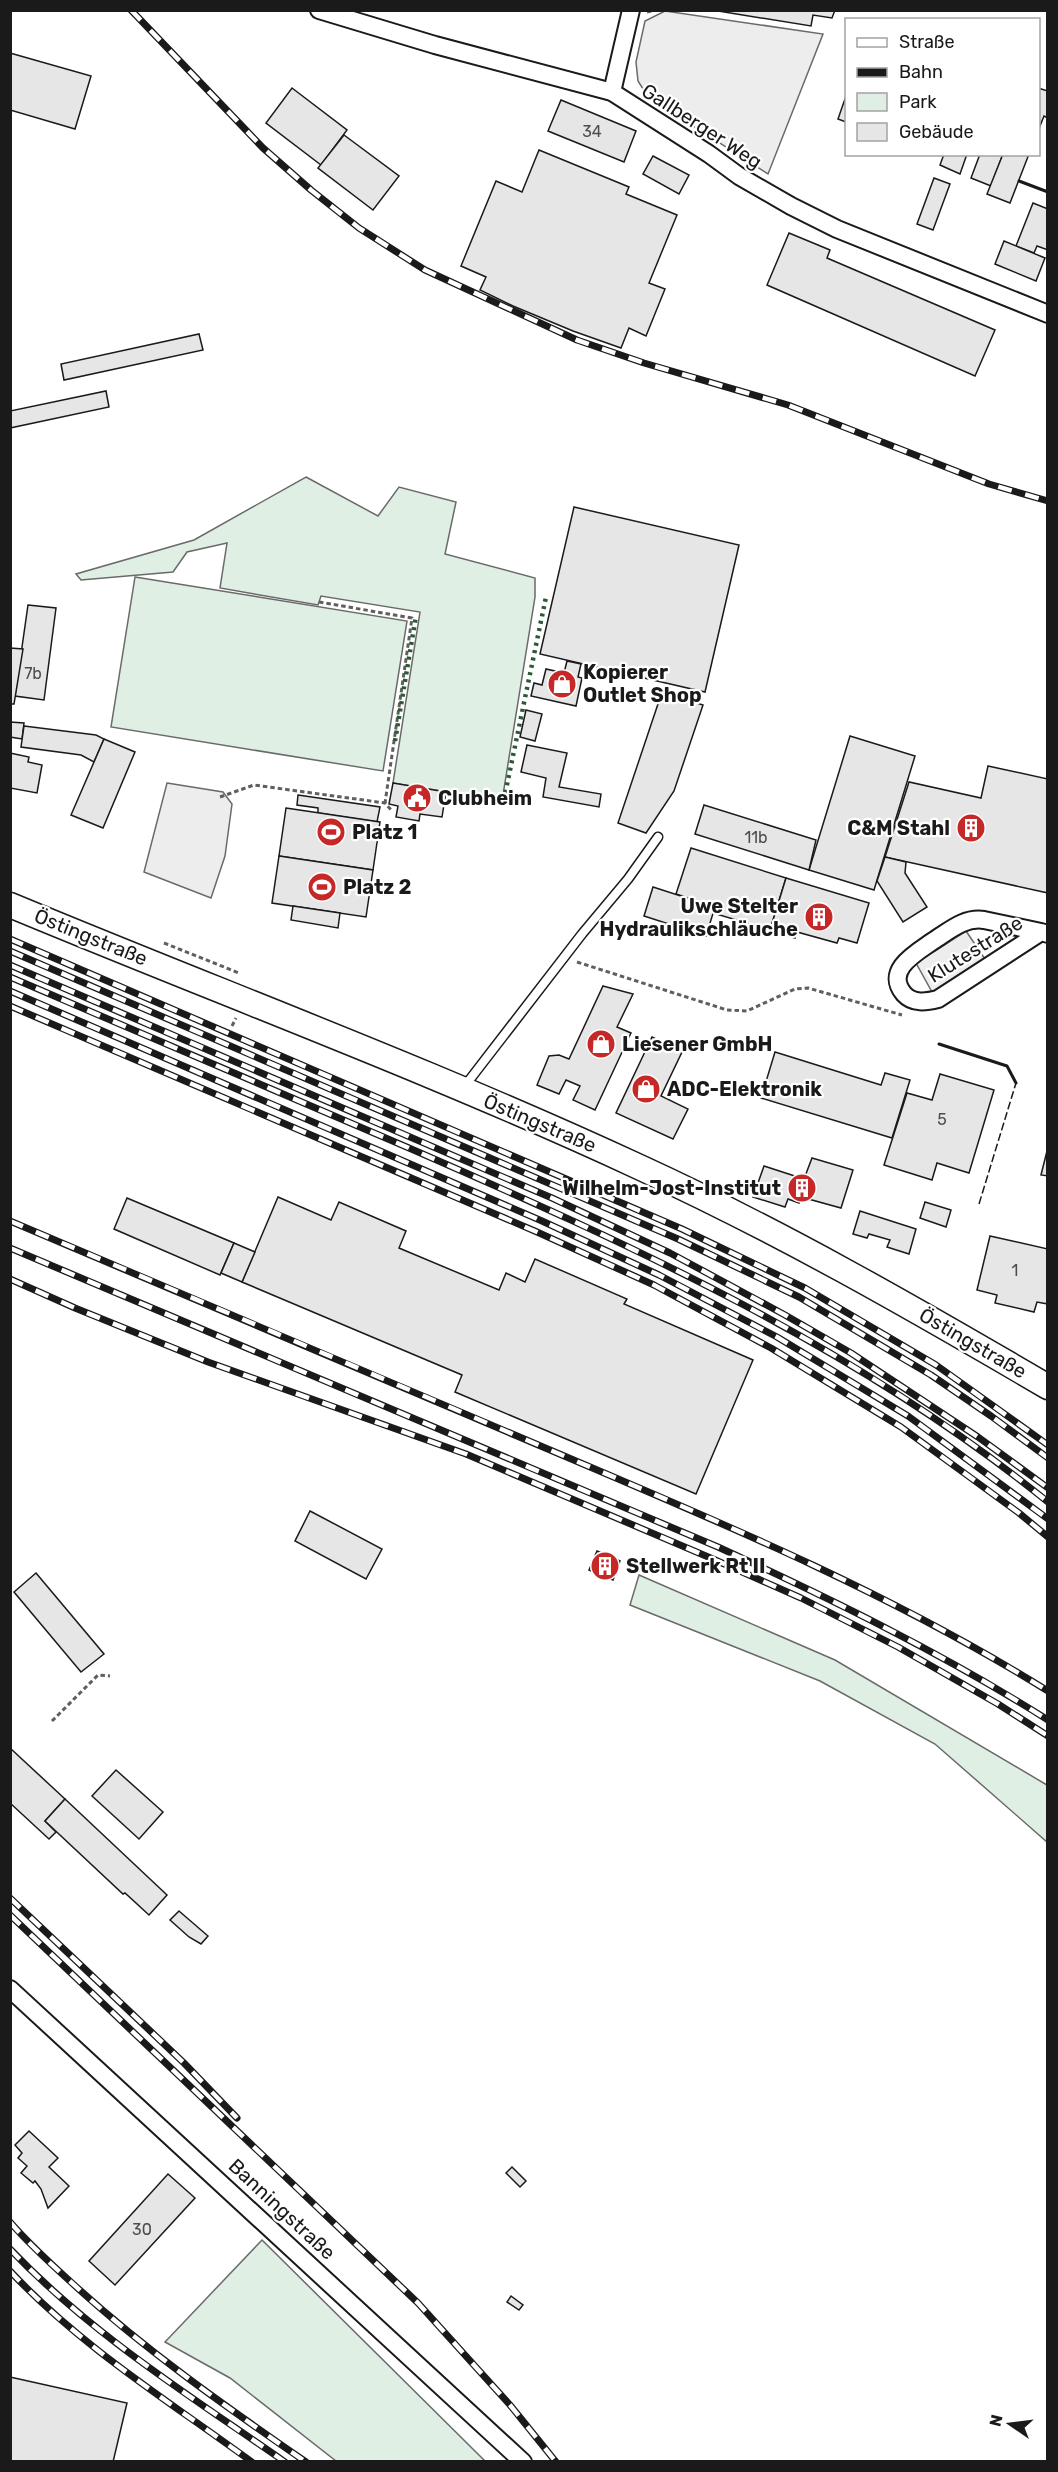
<svg xmlns="http://www.w3.org/2000/svg" width="1058" height="2472" font-family="Rubik,sans-serif">
  <style>
    .green { fill: #e0efe3; stroke: #6a6a6a; stroke-width: 1.5 }
    .parking { fill: #ededed; stroke: #6a6a6a; stroke-width: 1.5 }
    .building { fill: #e6e6e6; stroke: #1a1a1a; stroke-width: 1.5 }
    .lines { fill: none; stroke-linecap: round; stroke-linejoin: round }
    .lane-casing { stroke: #1a1a1a; stroke-width: 11 }
    .street-casing { stroke: #1a1a1a; stroke-width: 20 }
    .secondary-casing { stroke: #1a1a1a; stroke-width: 27 }
    .path { stroke: #5f5f5f; stroke-width: 3; stroke-dasharray: 4.5 3; stroke-linecap: butt }
    .lane { stroke: #fff; stroke-width: 8 }
    .street { stroke: #fff; stroke-width: 16 }
    .secondary { stroke: #fff; stroke-width: 24 }
    .rail-casing { stroke: #1a1a1a; stroke-width: 7 }
    .rail { stroke: #fff; stroke-width: 4.5; stroke-dasharray: 14; stroke-linecap: butt }
    .hedge { stroke: #2b5a34; stroke-width: 4.5; stroke-dasharray: 3 4.5; stroke-linecap: butt }
    .fence { stroke: #1a1a1a; stroke-width: 1.5; stroke-dasharray: 8 3; stroke-linecap: butt }
    .wall { stroke: #1a1a1a; stroke-width: 3 }
    .labels { text-anchor: middle; stroke-width: 4.5; stroke-linejoin: round; paint-order: stroke }
    .number-label { font-size: 16px; fill: #4d4d4d }
    .street-label { font-size: 20px; fill: #1a1a1a; stroke: #fff }
    .poi-label { font-size: 20px; font-weight: bold; fill: #1a1a1a; stroke: #fff; text-anchor: start }
  </style>
  <rect width="100%" height="100%" fill="#fff"/>
  <g class="green">
    <path d="M306 477 378 516 399 487 456 502 445 554 535 578V597L502 801 393 783 420 612 321 596 318 605 220 588 227 543 187 552 173 572 81 580 76 574 194 540Z"/>
    <path d="M135 577 407 621 383 771 111 727Z"/>
    <path d="M639 1575 835 1660 1047 1785V1842L935 1744 820 1681 630 1605Z"/>
    <path d="M262 2240 485 2461H336L230 2378 165 2342Z"/>
  </g>
  <g class="parking">
    <path d="M665 11 823 34 768 174 648 97 638 81 636 62 645 21Z"/>
    <path d="M167 783 223 792 232 804 225 856 211 898 144 872Z"/>
    <path d="M966 931 985 959 932 992 916 963Z"/>
  </g>
  <g class="building">
    <path d="M712 10H835L832 18 813 15 811 26Z"/>
    <path d="M10 53 91 76 75 129 10 110Z"/>
    <path d="M292 88 347 130 321 165 266 123Z"/>
    <path d="M1038 88 1048 91V118L1044 116 1038 131Z"/>
    <path d="M846 96V122L838 119Z"/>
    <path d="M561 100 636 131 624 162 548 131Z"/>
    <path d="M344 135 399 176 373 210 318 168Z"/>
    <path d="M539 150 629 187 626 194 677 215 649 283 665 289 646 336 629 328 621 348 573 331 513 306 480 290 486 277 461 266 496 181 522 192Z"/>
    <path d="M944 154H967L960 174 940 165Z"/>
    <path d="M980 154H1003L991 186 971 178Z"/>
    <path d="M1003 154H1029L1010 203 987 194Z"/>
    <path d="M653 156 689 175 679 194 643 174Z"/>
    <path d="M934 178 950 184 933 230 917 224Z"/>
    <path d="M1033 203 1048 209V250L1037 246 1034 253 1016 246Z"/>
    <path d="M789 233 830 250 827 258 995 330 975 376 767 285Z"/>
    <path d="M1004 241 1045 258 1036 281 995 264Z"/>
    <path d="M199 334 203 350 64 380 61 364Z"/>
    <path d="M106 391 109 407 10 428V411Z"/>
    <path d="M574 507 739 545 705 692 540 654Z"/>
    <path d="M28 605 56 608 44 700 15 696Z"/>
    <path d="M10 648 23 649 14 704H10Z"/>
    <path d="M567 661 581 664 578 677 582 678 576 706 531 696 534 683 542 685 546 669 564 673Z"/>
    <path d="M662 692 703 705 674 791 646 833 618 823Z"/>
    <path d="M526 710 542 714 535 741 520 737Z"/>
    <path d="M10 722 24 723 22 739 10 737Z"/>
    <path d="M24 726 96 735 104 739 94 762 81 755 21 747Z"/>
    <path d="M850 736 915 756 874 890 809 870Z"/>
    <path d="M104 739 135 752 103 828 71 815Z"/>
    <path d="M527 745 567 753 559 787 601 794 599 807 543 797 546 778 521 772Z"/>
    <path d="M10 753 29 757 28 762 42 765 37 793 10 788Z"/>
    <path d="M988 766 1048 779V893L885 857 909 782 981 798Z"/>
    <path d="M393 783 446 792 442 817 420 814 419 821 396 817 398 806 389 804Z"/>
    <path d="M298 795 380 807 377 822 318 813V808L297 805Z"/>
    <path d="M704 805 816 840 809 870 695 834Z"/>
    <path d="M286 808 380 822 373 870 279 856Z"/>
    <path d="M691 848 786 878 770 930 713 913 715 907 676 894Z"/>
    <path d="M279 856 373 870 366 917 272 903Z"/>
    <path d="M885 857 906 862 905 873 927 907 903 922 877 881Z"/>
    <path d="M786 878 869 903 857 943 839 938 837 943 797 932 795 938 770 930Z"/>
    <path d="M653 887 715 907 706 936 644 916Z"/>
    <path d="M293 906 340 913 338 928 291 920Z"/>
    <path d="M603 986 633 994 617 1027 631 1033 595 1110 573 1100 580 1086 566 1080 559 1094 537 1085 549 1056 559 1055 569 1059Z"/>
    <path d="M652 1037 682 1052 661 1096 688 1109 673 1139 616 1113Z"/>
    <path d="M775 1052 881 1085 885 1073 910 1080 892 1138 761 1098Z"/>
    <path d="M940 1074 994 1090 969 1173 937 1163 932 1180 884 1165 907 1093 932 1100Z"/>
    <path d="M1048 1147V1176L1041 1175Z"/>
    <path d="M812 1158 853 1170 841 1208 801 1197 799 1203 788 1199 785 1207 753 1197 764 1166 804 1179Z"/>
    <path d="M278 1197 331 1220 339 1202 406 1231 399 1248 499 1290 506 1273 525 1282 535 1259 627 1299 624 1304 753 1360 696 1494 455 1392 462 1375 242 1282Z"/>
    <path d="M127 1198 234 1243 220 1275 114 1229Z"/>
    <path d="M925 1202 951 1210 946 1227 920 1218Z"/>
    <path d="M860 1211 916 1229 909 1254 887 1247 890 1240 869 1234 867 1238 853 1234Z"/>
    <path d="M990 1236 1048 1249V1304L1037 1302 1034 1312 995 1303 997 1295 977 1290Z"/>
    <path d="M234 1243 255 1252 242 1282 221 1273Z"/>
    <path d="M310 1511 382 1549 366 1579 295 1541Z"/>
    <path d="M597 1551 620 1561 613 1580 589 1570Z"/>
    <path d="M36 1573 104 1654 81 1672 14 1592Z"/>
    <path d="M10 1748 65 1799 45 1821 56 1832 49 1839 10 1803Z"/>
    <path d="M116 1770 163 1812 139 1839 92 1796Z"/>
    <path d="M65 1799 167 1895 149 1915 125 1893 123 1894 45 1821Z"/>
    <path d="M179 1911 208 1936 201 1944 189 1937 170 1920Z"/>
    <path d="M29 2131 58 2158 49 2167 69 2186 48 2208 41 2189 35 2181 33 2183 21 2173 27 2166 18 2158 22 2153 15 2145Z"/>
    <path d="M512 2167 526 2181 520 2187 506 2173Z"/>
    <path d="M168 2174 195 2198 115 2285 89 2261Z"/>
    <path d="M511 2296 523 2305 519 2310 507 2302Z"/>
    <path d="M10 2377 127 2403 113 2462H10Z"/>
  </g>
  <g class="lines">
    <g class="lane-casing">
      <path id="lane" d="M464 1087 582 934 628 879 658 837"/>
    </g>
    <g class="street-casing">
      <g id="street">
        <path d="M319 10 435 45 612 92 709 154 739 176 791 206 837 229 1048 314"/>
        <path d="M612 92 631 10"/>
        <path d="M1041 932 938 999C926 1002 913 1004 904 994 884 970 916 953 933 941 949 931 964 917 984 920L1041 932 1048 934"/>
        <path d="M10 1989 523 2462"/>
      </g>
    </g>
    <g class="secondary-casing">
      <path id="secondary" d="M10 905C219 992 432 1071 637 1166 779 1231 913 1308 1048 1387"/>
    </g>
    <g class="path">
      <path d="M647 12 656 10"/>
      <path d="M319 602 412 618 385 803"/>
      <path d="M220 797 254 785 385 803 392 811"/>
      <path d="M164 943 239 973"/>
      <path d="M577 962 727 1010 747 1011 795 989 808 988 902 1015"/>
      <path d="M232 1026 236 1018"/>
      <path d="M52 1721 98 1675 110 1676"/>
    </g>
    <use href="#lane" class="lane"/>
    <use href="#street" class="street"/>
    <use href="#secondary" class="secondary"/>
    <g class="rail-casing">
      <g id="rail">
        <path d="M131 10 263 148 311 190 359 228 425 270 577 340 644 363 788 405 989 484 1048 501"/>
        <path d="M10 939 682 1229 805 1288 936 1365 1048 1445"/>
        <path d="M10 951 678 1239 799 1297 931 1375 991 1416 1048 1458"/>
        <path d="M10 965 552 1198 670 1253 785 1315 851 1353 978 1437 1048 1488"/>
        <path d="M10 977C143 1034 276 1091 409 1148 632 1245 857 1347 1048 1502"/>
        <path d="M10 991 542 1221 659 1275 777 1337 908 1416 1048 1519"/>
        <path d="M10 1006 537 1232 654 1285 771 1348 901 1427 1019 1513 1048 1537"/>
        <path d="M10 1221C188 1296 366 1371 543 1447 715 1520 889 1592 1048 1691"/>
        <path d="M10 1248 718 1547C831 1599 942 1653 1048 1720"/>
        <path d="M10 1279 75 1308 208 1362 466 1454 713 1559 801 1598 898 1647 998 1704 1048 1736"/>
        <path d="M10 1898 184 2063 237 2118"/>
        <path d="M10 1915 418 2303 510 2405 556 2462"/>
        <path d="M10 2222C29 2244 51 2264 72 2283 145 2350 225 2406 306 2462"/>
        <path d="M10 2249C91 2334 189 2395 285 2462"/>
        <path d="M10 2271C80 2346 170 2402 252 2462"/>
      </g>
    </g>
    <use href="#rail" class="rail"/>
    <g class="hedge">
      <path d="M395 741 416 616"/>
      <path d="M470 799 503 804 546 597"/>
    </g>
    <path class="fence" d="M979 1204 1016 1083"/>
    <g class="wall">
      <path d="M1019 181 1048 192"/>
      <path d="M939 1044 1007 1066 1016 1083"/>
    </g>
  </g>
  <defs>
    <g id="shop-disc" transform="scale(1.5)"><circle r="9.5" fill="#c62828" stroke="#fff"/><path d="M-5-2.5h2.3a2.7 3.5 0 0 1 5.4 0H5L5.5 6h-11ZM-1.5-2.5h3a1.5 2.3 0 0 0-3 0Z" fill="#fff"/></g>
    <g id="civic-disc" transform="scale(1.5)"><circle r="9.5" fill="#c62828" stroke="#fff"/><path d="M-.6-6.5H3V-4.5H.6V-3L4-1V1h2V6H-6V1h2V-1L-.6-3ZM-1.2 2.5V6h2.4V2.5Z" fill="#fff"/></g>
    <g id="building-disc" transform="scale(1.5)"><circle r="9.5" fill="#c62828" stroke="#fff"/><path d="M-4-6H4V6H1V3H-1V6H-4ZM-2.5-4.3h1.7v1.8h-1.7ZM.8-4.3h1.7v1.8H.8ZM-2.5-1h1.7V.8h-1.7ZM.8-1h1.7V.8H.8Z" fill="#fff"/></g>
    <g id="stadium-disc" transform="scale(1.5)"><circle r="9.5" fill="#c62828" stroke="#fff"/><path d="M0-5a6.5 5 0 1 0 0 10a6.5 5 0 1 0 0-10ZM-3.5-1.8h7v3.6h-7Z" fill="#fff"/></g>
  </defs>
  <g fill-rule="evenodd">
    <use href="#shop-disc" x="562" y="684"/>
    <use href="#civic-disc" x="417" y="798"/>
    <use href="#building-disc" x="971" y="828"/>
    <use href="#stadium-disc" x="331" y="832"/>
    <use href="#stadium-disc" x="322" y="887"/>
    <use href="#building-disc" x="819" y="917"/>
    <use href="#shop-disc" x="601" y="1044"/>
    <use href="#shop-disc" x="646" y="1089"/>
    <use href="#building-disc" x="802" y="1188"/>
    <use href="#building-disc" x="605" y="1566"/>
  </g>
  <g class="labels">
    <g class="number-label">
      <text x="592" y="137">34</text>
      <text x="33" y="679">7b</text>
      <text x="756" y="843">11b</text>
      <text x="942" y="1125">5</text>
      <text x="1015" y="1276">1</text>
      <text x="142" y="2235">30</text>
    </g>
    <g class="street-label">
      <text transform="translate(702 126) rotate(33)" y="7">Gallberger Weg</text>
      <text transform="translate(91 937) rotate(22)" y="7">Östingstraße</text>
      <text transform="translate(975 949) rotate(-32)" y="7">Klutestraße</text>
      <text transform="translate(540 1123) rotate(23)" y="7">Östingstraße</text>
      <text transform="translate(973 1343) rotate(30)" y="7">Östingstraße</text>
      <text transform="translate(282 2209) rotate(43)" y="7">Banningstraße</text>
    </g>
    <g class="poi-label">
      <text x="583" y="679">Kopierer<tspan x="583" dy="23">Outlet Shop</tspan></text>
      <text x="438" y="805">Clubheim</text>
      <text x="950" y="835" text-anchor="end">C&amp;M Stahl</text>
      <text x="352" y="839">Platz 1</text>
      <text x="343" y="894">Platz 2</text>
      <text x="798" y="913" text-anchor="end">Uwe Stelter<tspan x="798" dy="23">Hydraulikschläuche</tspan></text>
      <text x="622" y="1051">Liesener GmbH</text>
      <text x="667" y="1096">ADC-Elektronik</text>
      <text x="781" y="1195" text-anchor="end">Wilhelm-Jost-Institut</text>
      <text x="626" y="1573">Stellwerk Rt II</text>
    </g>
  </g>
  <rect width="1058" height="2472" fill="none" stroke="#1a1a1a" stroke-width="24"/>
  <rect x="845" y="18" width="195" height="138" fill="#ffffff" stroke="#a3a3a3" stroke-width="1.5"/>
  <rect x="857" y="38" width="30" height="9" fill="#ffffff" stroke="#a3a3a3" stroke-width="1.5"/>
  <text x="899" y="48" font-size="18" fill="#1a1a1a">Straße</text>
  <rect x="857" y="68" width="30" height="9" fill="#1a1a1a" stroke="#a3a3a3" stroke-width="1.5"/>
  <text x="899" y="78" font-size="18" fill="#1a1a1a">Bahn</text>
  <rect x="857" y="93" width="30" height="18" fill="#e0efe3" stroke="#a3a3a3" stroke-width="1.5"/>
  <text x="899" y="108" font-size="18" fill="#1a1a1a">Park</text>
  <rect x="857" y="123" width="30" height="18" fill="#e6e6e6" stroke="#a3a3a3" stroke-width="1.5"/>
  <text x="899" y="138" font-size="18" fill="#1a1a1a">Gebäude</text>
  <g transform="translate(1010 2424) rotate(284)" stroke="#ffffff" stroke-width="4.5" paint-order="stroke">
  <path d="M0-4.5L10 22L0 15L-10 22Z" fill="#1a1a1a"/>
  <text y="-9" font-size="16" font-weight="bold" text-anchor="middle" fill="#1a1a1a">N</text>
  </g>
</svg>
